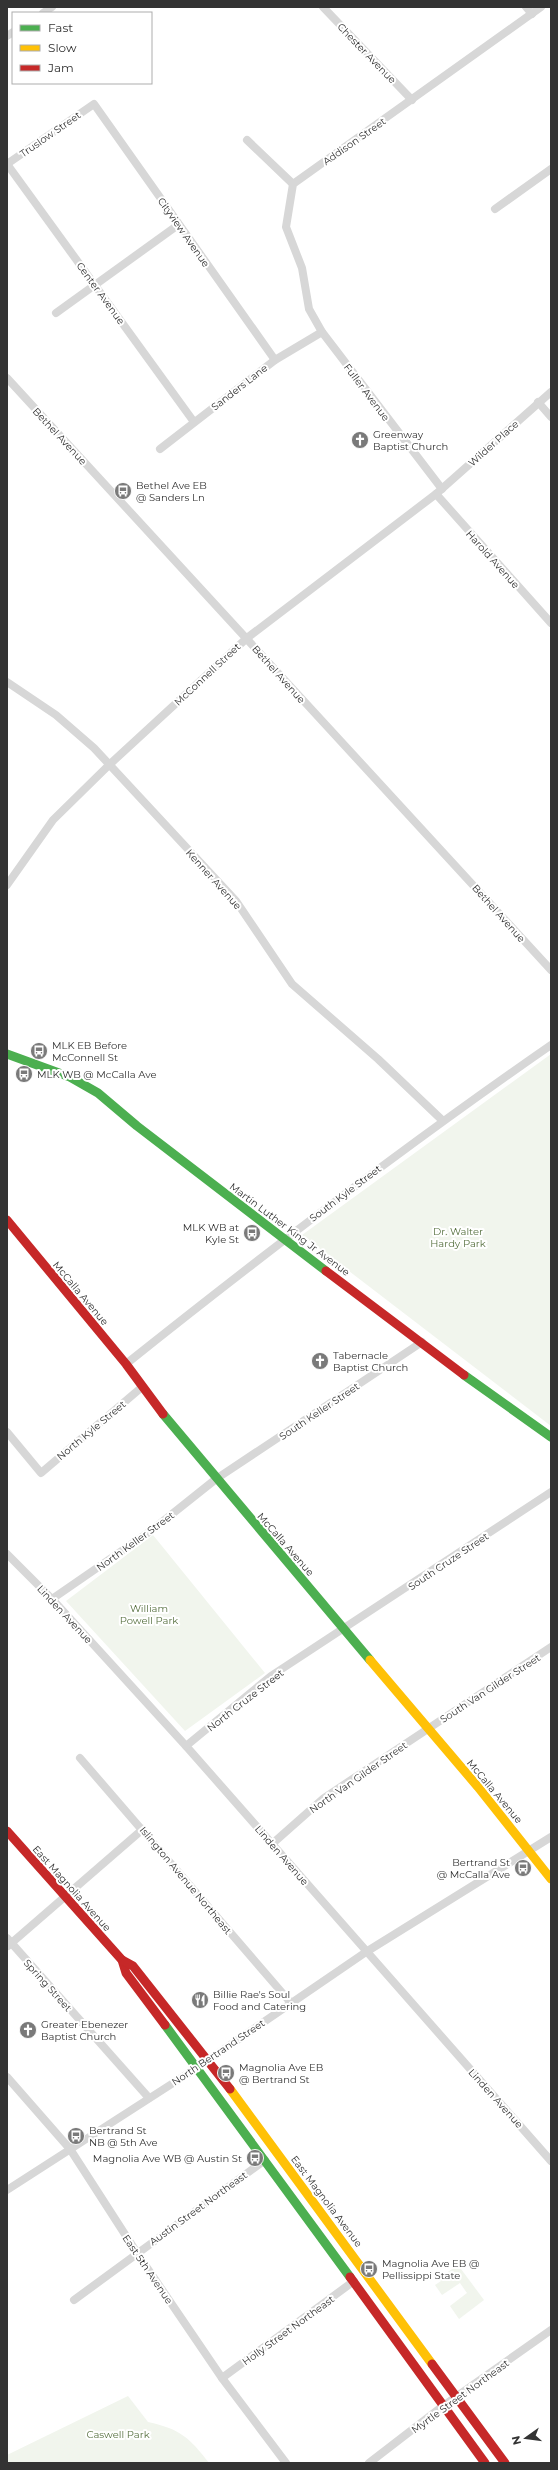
<svg xmlns="http://www.w3.org/2000/svg" width="558" height="2470" font-family="Montserrat,sans-serif">
  <style>
    .green { fill: #f1f5ed }
    .lines { fill: none; stroke-linecap: round; stroke-linejoin: round }
    .street { stroke: #d7d7d7; stroke-width: 8 }
    .fast { stroke: #4caf50; stroke-width: 9 }
    .slow { stroke: #ffc107; stroke-width: 9 }
    .jam { stroke: #c62828; stroke-width: 9 }
    .labels { text-anchor: middle; stroke-width: 4; stroke-linejoin: round; paint-order: stroke }
    .street-label { font-size: 10px; fill: #333; stroke: #fff }
    .poi-label { font-size: 10px; fill: #333; stroke: #fff; text-anchor: start }
    .park-label { font-size: 10px; fill: #56703f; stroke: #fff }
  </style>
  <rect width="100%" height="100%" fill="#fff"/>
  <g class="green">
    <path d="M551 1054V1426L302 1235Z"/>
    <path d="M153 1535 265 1673 185 1731 66 1601Z"/>
    <path d="M458 2265 484 2300 459 2319 450 2306 467 2293 460 2283 442 2295 435 2285 441 2281 439 2278Z"/>
    <path d="M128 2396 148 2422C180 2429 189 2437 209 2463H7V2455Z"/>
  </g>
  <g class="lines">
    <g class="street">
      <path d="M323 7 412 100"/>
      <path d="M526 7 532 14"/>
      <path d="M43 13 52 7"/>
      <path d="M7 36 13 32"/>
      <path d="M247 140 293 184"/>
      <path d="M7 164 94 104 275 360"/>
      <path d="M7 164 194 422"/>
      <path d="M495 209 551 169"/>
      <path d="M56 313 178 225"/>
      <path d="M7 378 551 970"/>
      <path d="M538 402 551 417"/>
      <path d="M160 449 275 360 322 332"/>
      <path d="M442 489 322 332 309 309 302 268 286 227 293 184 541 7"/>
      <path d="M436 494 551 623"/>
      <path d="M7 682 56 715 94 748 236 901 292 984 378 1059 442 1120"/>
      <path d="M7 885 53 820 109 765 247 638 436 494 551 392"/>
      <path d="M126 1364C265 1253 405 1146 551 1045"/>
      <path d="M7 1432 41 1473 142 1387"/>
      <path d="M7 1554 52 1599 186 1746 551 2161"/>
      <path d="M52 1599 152 1530 216 1479 422 1342"/>
      <path d="M186 1746 271 1676 551 1492"/>
      <path d="M80 1758 291 2003"/>
      <path d="M272 1844 324 1798 551 1647"/>
      <path d="M7 1938 149 2098"/>
      <path d="M8 1946 143 1829"/>
      <path d="M7 2077 70 2149 137 2253 222 2378 286 2463"/>
      <path d="M7 2190 198 2067 366 1952 551 1837"/>
      <path d="M74 2300 265 2160"/>
      <path d="M222 2378 354 2281"/>
      <path d="M369 2463 443 2406 551 2330"/>
    </g>
    <g class="fast">
      <path d="M7 1054 70 1077 98 1093 137 1126 326 1271"/>
      <path d="M464 1375 551 1437"/>
      <path d="M163 1414 370 1660"/>
      <path d="M165 2025 350 2277"/>
    </g>
    <g class="slow">
      <path d="M370 1660 478 1787 551 1879"/>
      <path d="M230 2089 432 2364"/>
    </g>
    <g class="jam">
      <path d="M7 1220 126 1364 163 1414"/>
      <path d="M326 1271 464 1375"/>
      <path d="M7 1831 122 1960 126 1973 165 2025"/>
      <path d="M122 1960 133 1966 230 2089"/>
      <path d="M350 2277 485 2463"/>
      <path d="M432 2364 505 2463"/>
    </g>
  </g>
  <defs>
    <g id="church-disc" transform="scale(0.9)"><circle r="9.5" fill="#7a7a7a" stroke="#fff"/><path d="M-1.2-6h2.4v3.5h3.3v2.4h-3.3V6h-2.4V-.1h-3.3v-2.4h3.3Z" fill="#fff"/></g>
    <g id="bus-disc" transform="scale(0.9)"><circle r="9.5" fill="#7a7a7a" stroke="#fff"/><path d="M-5-6H5V4H4V6H2V4H-2V6H-4V4H-5ZM-3.5-4V0h7V-4ZM-3.5 1.2v1.5H-2V1.2ZM2 1.2v1.5H3.5V1.2Z" fill="#fff"/></g>
    <g id="restaurant-disc" transform="scale(0.9)"><circle r="9.5" fill="#7a7a7a" stroke="#fff"/><path d="M-5-6h1v4h1v-4h1v4h1v-4h1v5L-1.5 .5V6h-2V.5L-5-1ZM5-6V6H3V1.5H1.5Q1.5-4 5-6Z" fill="#fff"/></g>
  </defs>
  <g fill-rule="evenodd">
    <use href="#church-disc" x="360" y="440"/>
    <use href="#bus-disc" x="123" y="491"/>
    <use href="#bus-disc" x="39" y="1051"/>
    <use href="#bus-disc" x="24" y="1074"/>
    <use href="#bus-disc" x="252" y="1233"/>
    <use href="#church-disc" x="320" y="1361"/>
    <use href="#bus-disc" x="523" y="1868"/>
    <use href="#restaurant-disc" x="200" y="2000"/>
    <use href="#church-disc" x="28" y="2030"/>
    <use href="#bus-disc" x="226" y="2073"/>
    <use href="#bus-disc" x="76" y="2136"/>
    <use href="#bus-disc" x="255" y="2158"/>
    <use href="#bus-disc" x="369" y="2269"/>
  </g>
  <g class="labels">
    <g class="street-label">
      <text transform="translate(367 53) rotate(46)" y="4">Chester Avenue</text>
      <text transform="translate(50 134) rotate(-35)" y="4">Truslow Street</text>
      <text transform="translate(354 141) rotate(-35)" y="4">Addison Street</text>
      <text transform="translate(184 232) rotate(55)" y="4">Cityview Avenue</text>
      <text transform="translate(101 293) rotate(54)" y="4">Center Avenue</text>
      <text transform="translate(239 387) rotate(-38)" y="4">Sanders Lane</text>
      <text transform="translate(367 392) rotate(53)" y="4">Fuller Avenue</text>
      <text transform="translate(60 436) rotate(47)" y="4">Bethel Avenue</text>
      <text transform="translate(493 443) rotate(-42)" y="4">Wilder Place</text>
      <text transform="translate(493 559) rotate(48)" y="4">Harold Avenue</text>
      <text transform="translate(207 674) rotate(-43)" y="4">McConnell Street</text>
      <text transform="translate(279 674) rotate(48)" y="4">Bethel Avenue</text>
      <text transform="translate(214 879) rotate(48)" y="4">Kenner Avenue</text>
      <text transform="translate(499 913) rotate(48)" y="4">Bethel Avenue</text>
      <text transform="translate(345 1193) rotate(-37)" y="4">South Kyle Street</text>
      <text transform="translate(290 1229) rotate(37)" y="4">Martin Luther King Jr Avenue</text>
      <text transform="translate(81 1293) rotate(50)" y="4">McCalla Avenue</text>
      <text transform="translate(319 1411) rotate(-34)" y="4">South Keller Street</text>
      <text transform="translate(91 1430) rotate(-40)" y="4">North Kyle Street</text>
      <text transform="translate(135 1541) rotate(-36)" y="4">North Keller Street</text>
      <text transform="translate(286 1544) rotate(49)" y="4">McCalla Avenue</text>
      <text transform="translate(448 1561) rotate(-34)" y="4">South Cruze Street</text>
      <text transform="translate(65 1614) rotate(47)" y="4">Linden Avenue</text>
      <text transform="translate(490 1688) rotate(-33)" y="4">South Van Gilder Street</text>
      <text transform="translate(245 1700) rotate(-38)" y="4">North Cruze Street</text>
      <text transform="translate(358 1777) rotate(-35)" y="4">North Van Gilder Street</text>
      <text transform="translate(495 1791) rotate(50)" y="4">McCalla Avenue</text>
      <text transform="translate(282 1855) rotate(49)" y="4">Linden Avenue</text>
      <text transform="translate(186 1880) rotate(50)" y="4">Islington Avenue Northeast</text>
      <text transform="translate(72 1888) rotate(48)" y="4">East Magnolia Avenue</text>
      <text transform="translate(48 1985) rotate(48)" y="4">Spring Street</text>
      <text transform="translate(218 2052) rotate(-34)" y="4">North Bertrand Street</text>
      <text transform="translate(496 2098) rotate(48)" y="4">Linden Avenue</text>
      <text transform="translate(327 2201) rotate(53)" y="4">East Magnolia Avenue</text>
      <text transform="translate(198 2208) rotate(-36)" y="4">Austin Street Northeast</text>
      <text transform="translate(148 2269) rotate(56)" y="4">East 5th Avenue</text>
      <text transform="translate(288 2330) rotate(-36)" y="4">Holly Street Northeast</text>
      <text transform="translate(460 2396) rotate(-36)" y="4">Myrtle Street Northeast</text>
    </g>
    <g class="poi-label">
      <text x="373" y="438">Greenway<tspan x="373" dy="12">Baptist Church</tspan></text>
      <text x="136" y="489">Bethel Ave EB<tspan x="136" dy="12">@ Sanders Ln</tspan></text>
      <text x="52" y="1049">MLK EB Before<tspan x="52" dy="12">McConnell St</tspan></text>
      <text x="37" y="1078">MLK WB @ McCalla Ave</text>
      <text x="239" y="1231" text-anchor="end">MLK WB at<tspan x="239" dy="12">Kyle St</tspan></text>
      <text x="333" y="1359">Tabernacle<tspan x="333" dy="12">Baptist Church</tspan></text>
      <text x="510" y="1866" text-anchor="end">Bertrand St<tspan x="510" dy="12">@ McCalla Ave</tspan></text>
      <text x="213" y="1998">Billie Rae's Soul<tspan x="213" dy="12">Food and Catering</tspan></text>
      <text x="41" y="2028">Greater Ebenezer<tspan x="41" dy="12">Baptist Church</tspan></text>
      <text x="239" y="2071">Magnolia Ave EB<tspan x="239" dy="12">@ Bertrand St</tspan></text>
      <text x="89" y="2134">Bertrand St<tspan x="89" dy="12">NB @ 5th Ave</tspan></text>
      <text x="242" y="2162" text-anchor="end">Magnolia Ave WB @ Austin St</text>
      <text x="382" y="2267">Magnolia Ave EB @<tspan x="382" dy="12">Pellissippi State</tspan></text>
    </g>
    <g class="park-label">
      <text x="458" y="1235">Dr. Walter<tspan x="458" dy="12">Hardy Park</tspan></text>
      <text x="149" y="1612">William<tspan x="149" dy="12">Powell Park</tspan></text>
      <text x="118" y="2438">Caswell Park</text>
    </g>
  </g>
  <rect width="558" height="2470" fill="none" stroke="#333333" stroke-width="16"/>
  <rect x="12" y="12" width="140" height="72" fill="#ffffff" stroke="#adadad"/>
  <rect x="20" y="25" width="20" height="6" fill="#4caf50" stroke="#adadad"/>
  <text x="48" y="32" font-size="12" fill="#333333">Fast</text>
  <rect x="20" y="45" width="20" height="6" fill="#ffc107" stroke="#adadad"/>
  <text x="48" y="52" font-size="12" fill="#333333">Slow</text>
  <rect x="20" y="65" width="20" height="6" fill="#c62828" stroke="#adadad"/>
  <text x="48" y="72" font-size="12" fill="#333333">Jam</text>
  <g transform="translate(526 2438) rotate(256)" stroke="#ffffff" stroke-width="3" paint-order="stroke">
  <path d="M0-3L7 15L0 10L-7 15Z" fill="#333333"/>
  <text y="-6" font-size="11" font-weight="bold" text-anchor="middle" fill="#333333">N</text>
  </g>
</svg>
